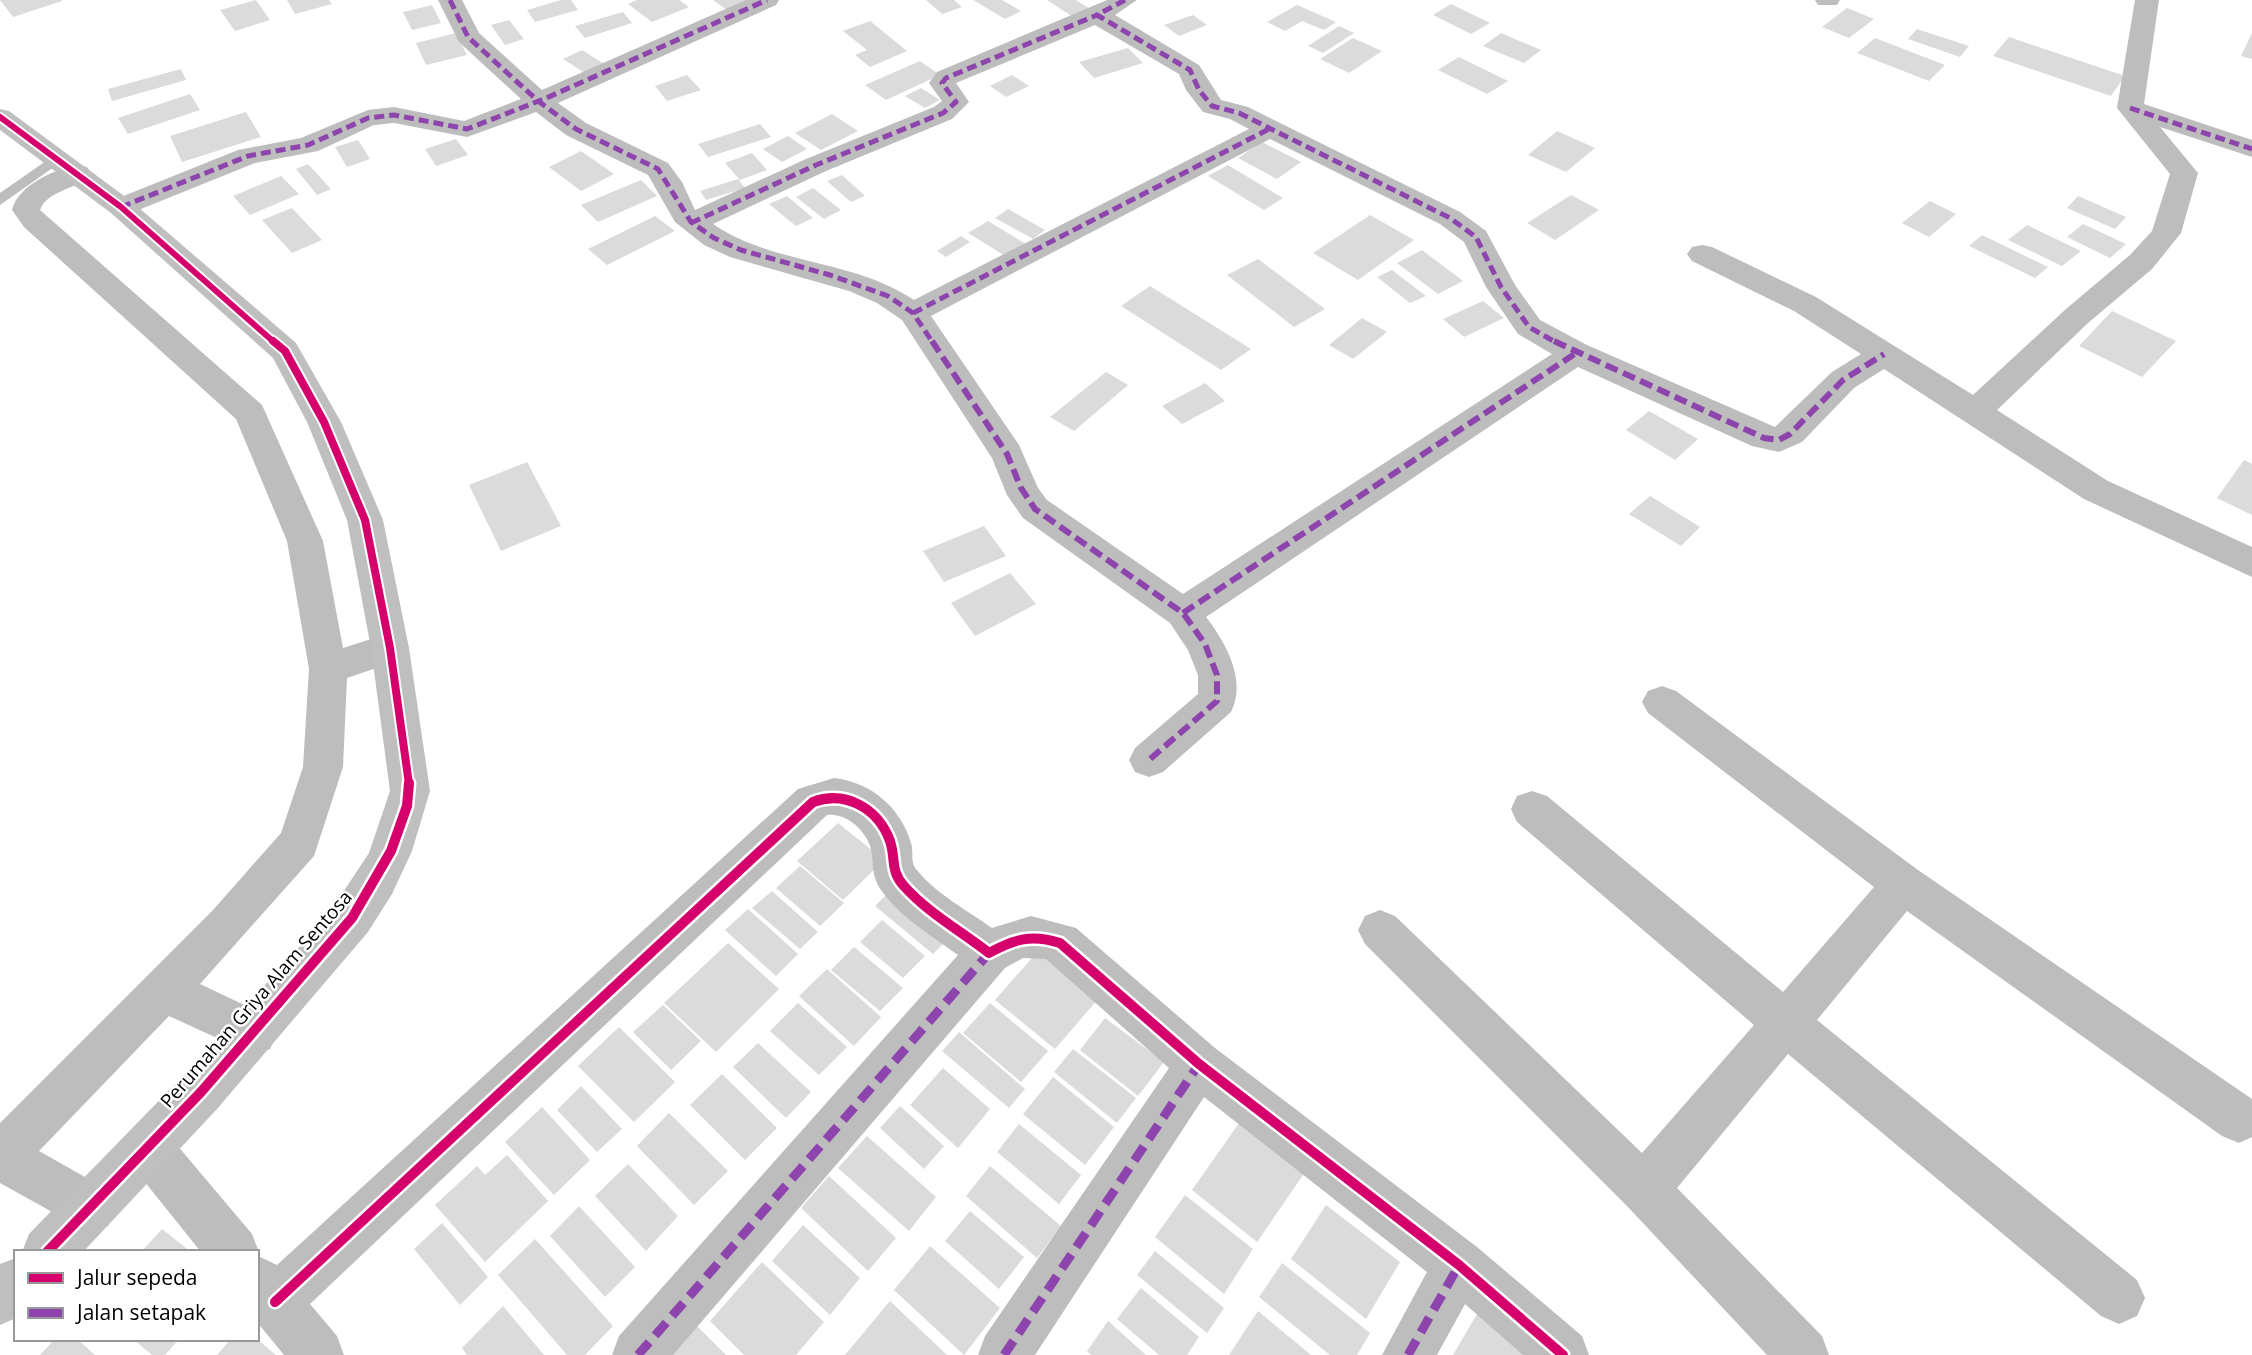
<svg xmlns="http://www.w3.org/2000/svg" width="2252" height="1355" font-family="'Open Sans',sans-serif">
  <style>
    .building { fill: #dbdbdb }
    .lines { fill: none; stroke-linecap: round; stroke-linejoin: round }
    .lane { fill: #bdbdbd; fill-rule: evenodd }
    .street { fill: #bdbdbd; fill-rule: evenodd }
    .secondary { fill: #bfbfbf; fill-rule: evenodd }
    .quiet-far2 { stroke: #8e44ad; stroke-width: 5; stroke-dasharray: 10 5; stroke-linecap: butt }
    .quiet-far1 { stroke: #8e44ad; stroke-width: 6; stroke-dasharray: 13 6; stroke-linecap: butt }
    .quiet { stroke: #8e44ad; stroke-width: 9; stroke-dasharray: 17 9; stroke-linecap: butt }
    .cycleway-far2-casing { stroke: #fff; stroke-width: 10 }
    .cycleway-far1-casing { stroke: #fff; stroke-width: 12 }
    .cycleway-casing { stroke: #fff; stroke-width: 15 }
    .cycleway-far2 { stroke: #d6006c; stroke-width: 6 }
    .cycleway-far1 { stroke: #d6006c; stroke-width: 8 }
    .cycleway { stroke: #d6006c; stroke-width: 10 }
    .labels { text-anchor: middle; stroke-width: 5; stroke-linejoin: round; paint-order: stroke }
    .street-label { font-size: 19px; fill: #000; stroke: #fff }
  </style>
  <rect width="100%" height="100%" fill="#fff"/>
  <g class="building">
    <path d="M0 0H62V1L13 17Z"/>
    <path d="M256 0 270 20 235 31 220 10Z"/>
    <path d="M287 0H329L332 4 295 14Z"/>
    <path d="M561 0H571L578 10 535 22 527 10Z"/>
    <path d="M637 0H679L689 7 652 22 628 4Z"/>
    <path d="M713 0H750L727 10Z"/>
    <path d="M926 0H954L962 7 942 14Z"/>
    <path d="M973 0H1002L1021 11 1005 19Z"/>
    <path d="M1047 0H1076L1090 9 1073 17Z"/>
    <path d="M1451 4 1490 23 1471 34 1433 15Z"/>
    <path d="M432 5 441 23 412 30 403 12Z"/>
    <path d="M1297 5 1336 22 1324 30 1302 21 1285 31 1267 22Z"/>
    <path d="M1847 8 1874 19 1849 38 1822 27Z"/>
    <path d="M623 12 632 23 585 38 575 26Z"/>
    <path d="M1193 15 1207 25 1179 36 1164 25Z"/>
    <path d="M509 20 524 39 505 45 491 25Z"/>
    <path d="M870 21 907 51 870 67 855 55 867 50 843 31Z"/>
    <path d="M1339 26 1354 33 1323 53 1308 46Z"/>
    <path d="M1917 29 1969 46 1960 57 1908 39Z"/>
    <path d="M456 33 467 55 426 65 416 43Z"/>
    <path d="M1501 33 1541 50 1524 63 1483 46Z"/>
    <path d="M2252 33V59L2241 56Z"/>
    <path d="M2009 37 2125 76 2111 96 1993 56Z"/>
    <path d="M1353 38 1382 51 1349 73 1320 59Z"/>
    <path d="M1875 38 1945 65 1929 81 1857 53Z"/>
    <path d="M1128 48 1143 63 1094 78 1079 62Z"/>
    <path d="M582 50 604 64 585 73 563 59Z"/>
    <path d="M1459 57 1508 81 1487 94 1438 70Z"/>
    <path d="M920 61 940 75 886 100 865 85Z"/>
    <path d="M181 69 186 80 112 101 108 89Z"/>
    <path d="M687 75 701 90 667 101 655 86Z"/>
    <path d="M1012 75 1029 86 1006 97 990 86Z"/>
    <path d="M921 88 940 100 925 108 905 96Z"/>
    <path d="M190 94 200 110 128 134 118 118Z"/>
    <path d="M246 112 261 137 182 162 170 136Z"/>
    <path d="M832 114 858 131 821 150 795 133Z"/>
    <path d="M760 124 771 137 708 157 698 144Z"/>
    <path d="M1557 131 1595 148 1566 172 1528 155Z"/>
    <path d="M788 136 807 149 782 162 763 149Z"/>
    <path d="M456 139 468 155 436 166 425 149Z"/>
    <path d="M358 140 370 159 347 167 335 147Z"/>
    <path d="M1262 142 1301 162 1277 179 1238 158Z"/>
    <path d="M581 151 614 174 581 191 549 167Z"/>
    <path d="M752 153 767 170 740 180 725 163Z"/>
    <path d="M308 164 331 189 317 195 296 169Z"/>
    <path d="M1228 165 1283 198 1264 210 1208 176Z"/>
    <path d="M842 175 865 196 851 202 827 181Z"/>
    <path d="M281 176 299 194 250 215 233 196Z"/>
    <path d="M738 179 745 188 706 200 700 191Z"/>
    <path d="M641 180 657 196 598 222 581 205Z"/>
    <path d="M813 188 841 210 824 219 796 197Z"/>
    <path d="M1571 195 1599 210 1555 240 1527 223Z"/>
    <path d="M787 196 813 218 796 226 769 204Z"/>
    <path d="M2078 196 2126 217 2115 229 2067 208Z"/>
    <path d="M1930 201 1956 214 1929 237 1902 223Z"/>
    <path d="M292 208 322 240 292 253 262 220Z"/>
    <path d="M1008 209 1045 230 1033 239 995 218Z"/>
    <path d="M1370 215 1414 240 1358 280 1313 253Z"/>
    <path d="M655 216 675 231 607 265 588 249Z"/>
    <path d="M988 221 1026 244 1007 257 968 233Z"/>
    <path d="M2083 224 2126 244 2110 258 2067 237Z"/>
    <path d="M2027 225 2081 251 2062 266 2008 240Z"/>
    <path d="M1982 235 2048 267 2035 278 1969 246Z"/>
    <path d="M961 236 970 242 946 257 937 251Z"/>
    <path d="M1422 250 1463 281 1438 294 1397 263Z"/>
    <path d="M1258 259 1325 309 1294 327 1227 275Z"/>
    <path d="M1392 270 1426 296 1410 303 1377 277Z"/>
    <path d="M1150 286 1251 349 1221 370 1121 306Z"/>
    <path d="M1483 301 1504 318 1464 337 1443 319Z"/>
    <path d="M2112 311 2176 341 2142 377 2079 346Z"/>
    <path d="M1362 318 1387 332 1353 359 1329 345Z"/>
    <path d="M1106 372 1128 385 1074 431 1050 417Z"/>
    <path d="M1205 383 1225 401 1182 424 1162 406Z"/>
    <path d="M1649 411 1698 439 1675 460 1626 430Z"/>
    <path d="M2244 460 2252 464V515L2217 498Z"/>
    <path d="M527 462 561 526 501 551 469 485Z"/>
    <path d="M1650 496 1700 527 1681 546 1629 514Z"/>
    <path d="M984 526 1006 556 944 582 923 551Z"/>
    <path d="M1010 573 1036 604 975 636 951 603Z"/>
    <path d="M838 823 884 860 843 900 797 861Z"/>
    <path d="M800 866 844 903 820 926 776 888Z"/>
    <path d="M895 886 953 934 933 954 875 906Z"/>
    <path d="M772 891 818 932 800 949 752 908Z"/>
    <path d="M748 909 798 954 776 976 725 930Z"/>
    <path d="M882 920 925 956 903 978 860 942Z"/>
    <path d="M728 943 779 989 716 1052 664 1003Z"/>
    <path d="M854 947 903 988 880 1011 831 970Z"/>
    <path d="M1039 950 1099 998 1055 1049 995 1000Z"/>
    <path d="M827 969 881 1017 854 1046 799 996Z"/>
    <path d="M798 1003 847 1047 819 1075 770 1031Z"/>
    <path d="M990 1003 1048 1051 1021 1082 963 1033Z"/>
    <path d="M663 1005 701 1041 671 1070 633 1032Z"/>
    <path d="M1105 1018 1164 1062 1138 1096 1080 1050Z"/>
    <path d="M619 1027 675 1082 634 1122 578 1066Z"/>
    <path d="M959 1032 1025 1089 1009 1108 942 1051Z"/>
    <path d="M758 1043 811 1092 786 1118 733 1067Z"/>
    <path d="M1073 1049 1136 1098 1117 1123 1054 1072Z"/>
    <path d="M943 1068 990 1109 958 1148 910 1105Z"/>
    <path d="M722 1074 777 1128 745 1160 690 1105Z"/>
    <path d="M1053 1077 1114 1127 1085 1165 1023 1114Z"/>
    <path d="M581 1086 622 1129 597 1152 557 1110Z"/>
    <path d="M900 1106 944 1146 924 1169 880 1128Z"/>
    <path d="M542 1107 590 1160 554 1195 505 1142Z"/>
    <path d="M669 1113 728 1171 694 1205 637 1146Z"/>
    <path d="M1244 1116 1310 1165 1257 1242 1192 1190Z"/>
    <path d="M1019 1124 1081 1175 1059 1204 997 1152Z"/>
    <path d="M867 1136 936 1197 909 1231 838 1168Z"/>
    <path d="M507 1155 548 1201 485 1262 435 1205 477 1166 485 1175Z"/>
    <path d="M628 1164 678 1216 646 1251 595 1196Z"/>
    <path d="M990 1166 1061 1226 1037 1258 966 1196Z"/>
    <path d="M829 1176 896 1238 868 1271 801 1208Z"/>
    <path d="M1185 1195 1253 1249 1224 1294 1155 1237Z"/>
    <path d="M1326 1205 1400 1262 1366 1319 1291 1259Z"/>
    <path d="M579 1206 635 1267 605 1297 550 1236Z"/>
    <path d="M970 1211 1024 1257 999 1289 945 1241Z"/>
    <path d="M442 1223 488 1277 460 1305 414 1249Z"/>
    <path d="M803 1225 860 1278 830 1315 772 1261Z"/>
    <path d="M162 1229 191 1252H141Z"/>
    <path d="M535 1239 613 1326 585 1355H567L498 1275Z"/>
    <path d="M930 1246 1000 1308 964 1355 894 1290Z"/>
    <path d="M1155 1251 1224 1308 1207 1333 1137 1275Z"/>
    <path d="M762 1262 824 1322 796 1355H744L710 1321Z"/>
    <path d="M1282 1263 1370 1333 1357 1355H1330L1259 1297Z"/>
    <path d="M1141 1288 1199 1337 1187 1355H1159L1117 1319Z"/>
    <path d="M890 1301 947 1355H845Z"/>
    <path d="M503 1306 544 1355H467L462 1348Z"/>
    <path d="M1481 1307 1543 1355H1453Z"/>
    <path d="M1258 1311 1311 1355H1229Z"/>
    <path d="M1108 1321 1146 1355H1091L1087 1351Z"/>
    <path d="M693 1322 726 1355H665Z"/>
    <path d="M55 1339H77L95 1355H40Z"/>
    <path d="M133 1339H179L165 1355H152Z"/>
    <path d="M231 1339H257L276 1355H217Z"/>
  </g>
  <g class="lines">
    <path class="lane" d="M56 154 64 159 61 162 0 205V193Z"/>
    <g class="street">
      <path d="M438 0H462L479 33 542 90 746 0H779L776 5 558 103 586 123 668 163 682 182 695 210 806 159 934 107 942 101 929 83 937 72 1107 0H1137L1115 15 1199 65 1221 100 1248 107 1460 212 1486 231 1515 285 1540 320 1587 345 1775 427 1832 372 1861 354 1794 311 1692 261 1687 254 1692 247 1702 245 1712 247 1816 297 1973 395 2066 309 2130 255 2152 231 2170 174 2117 108 2135 0H2159L2144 104 2252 140V157L2160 127 2198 173 2181 233 2152 269 2088 323 1997 410 2108 481 2252 547V577L2084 499 1884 369 1854 388 1802 442 1779 452 1752 446 1578 367 1206 617C1226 643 1247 680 1231 712L1163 772 1149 777 1135 772 1129 760 1135 748 1198 694V675L1188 650 1170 623 1023 518 1007 495 992 458 902 320 877 303 849 291 730 257 704 245 675 222 648 175 566 135 536 112 467 137 394 123 374 125 318 151 255 163 131 213 121 216 111 213 107 207 111 201 238 150 301 138 368 110 394 107 464 121 521 99 459 42ZM1095 25 1179 74 1186 90 1203 112 1230 119 1249 129 914 300C853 259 773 265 713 224L826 171 952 119 969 102 956 83ZM1270 139 1440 224 1464 242 1486 287 1518 334 1552 354 1183 594 1047 500 1038 488 1019 445 931 316Z"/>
      <path d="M1815 0H1840L1837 5H1818Z"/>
      <path d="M77 165 87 167 91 173C79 190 48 189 40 210L262 405 323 541 343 648 390 633 403 637 409 648 403 659 347 678 343 767 314 856 200 984 270 1017 277 1033 270 1049 254 1055 169 1016 39 1151 108 1190 115 1208 108 1226 90 1233 0 1183V1123L213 910 281 833 303 767 309 669 287 541 236 419 24 227 12 210C18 185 54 170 77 165Z"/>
      <path d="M1662 686 1676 691 1918 870 2252 1099V1137L2239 1143 2222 1136 1907 911 1817 1020 2137 1280 2145 1298 2137 1316 2119 1324 2101 1316 1788 1054 1677 1188 1822 1336 1829 1355H1767L1627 1206 1365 944 1358 930 1365 916 1380 910 1395 916 1642 1153 1754 1025 1517 822 1511 809 1517 796 1532 791 1547 796 1783 992 1874 887 1648 713 1642 702 1648 691Z"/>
      <path d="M834 778C871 782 901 808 911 843 914 852 910 862 916 869 936 894 967 910 992 928L1031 916 1076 928 1215 1048 1477 1247 1582 1336 1589 1355H1523L1465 1304 1437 1355H1382L1427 1272 1204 1097 1035 1355H978L985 1336 1169 1068 1046 959 1023 958 1005 968 673 1355H612L619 1336 958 955C932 936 903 919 884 894 868 874 876 861 869 843 863 828 844 812 827 815L310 1304 337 1336 344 1355H284L257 1322V1252H201L132 1166 125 1149 132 1132 149 1125 166 1132 252 1234 259 1252 258 1256 277 1265 798 789Z"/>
    </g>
    <g class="secondary">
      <path d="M0 109 9 111 131 201 296 343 341 422 383 520 409 648 430 791 412 851 392 894 368 932 217 1109 83 1252H22L29 1234 184 1075 328 915 369 853 390 791 371 648 347 520 307 422 273 358 111 213 0 130Z"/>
      <path d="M16 1258V1318L0 1325V1264Z"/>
    </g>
    <g class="quiet-far2">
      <path d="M450 0 468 37 538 101 576 129 658 169 691 222 714 238 741 250 830 275 888 296 913 313 933 343"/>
      <path d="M1125 0 1097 15 1190 70 1199 90 1212 106 1239 113 1450 218 1476 237 1501 287 1529 327 1557 343"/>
      <path d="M2130 108 2252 149"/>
      <path d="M121 207 248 156 308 145 368 118 394 115 467 129 544 99 767 0"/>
      <path d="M691 223 816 165 943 113 956 102 942 83 946 78 1097 15"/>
      <path d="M913 313 1269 129"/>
    </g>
    <g class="quiet-far1">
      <path d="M932 341 1007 454 1021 488 1035 509 1183 613 1205 644 1217 675V701L1149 760"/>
      <path d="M1554 341 1764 438 1779 440 1790 434 1843 380 1884 354"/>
      <path d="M1183 613 1576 353"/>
    </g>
    <g class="quiet">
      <path d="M638 1355 989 953"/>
      <path d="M1004 1355 1199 1064"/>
      <path d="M1408 1355 1459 1265"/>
    </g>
    <g class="cycleway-far2-casing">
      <path id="cycleway-far2" d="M0 117 121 207 275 343"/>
    </g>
    <g class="cycleway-far1-casing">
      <path id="cycleway-far1" d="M273 341 285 351 324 422 365 520 390 648 409 784"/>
    </g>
    <g class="cycleway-casing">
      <g id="cycleway">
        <path d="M47 1252 201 1092 352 918 391 851 407 806 409 783"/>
        <path d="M275 1302 813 802C845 790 878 808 890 841 896 859 890 871 904 886 928 913 961 931 989 953 1014 939 1032 934 1060 943L1199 1064 1459 1265 1563 1355"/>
      </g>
    </g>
    <use href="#cycleway-far2" class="cycleway-far2"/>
    <use href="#cycleway-far1" class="cycleway-far1"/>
    <use href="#cycleway" class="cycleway"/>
  </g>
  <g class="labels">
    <g class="street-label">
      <text transform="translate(256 999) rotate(-49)" y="7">Perumahan Griya Alam Sentosa</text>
    </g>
  </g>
  <rect x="14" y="1250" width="245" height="91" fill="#ffffff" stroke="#999999" stroke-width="2"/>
  <rect x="28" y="1273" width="35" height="10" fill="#d6006c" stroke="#999999" stroke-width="2"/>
  <text x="77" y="1285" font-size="21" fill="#000000">Jalur sepeda</text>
  <rect x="28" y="1308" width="35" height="10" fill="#8e44ad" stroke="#999999" stroke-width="2"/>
  <text x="77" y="1320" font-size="21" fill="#000000">Jalan setapak</text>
</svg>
